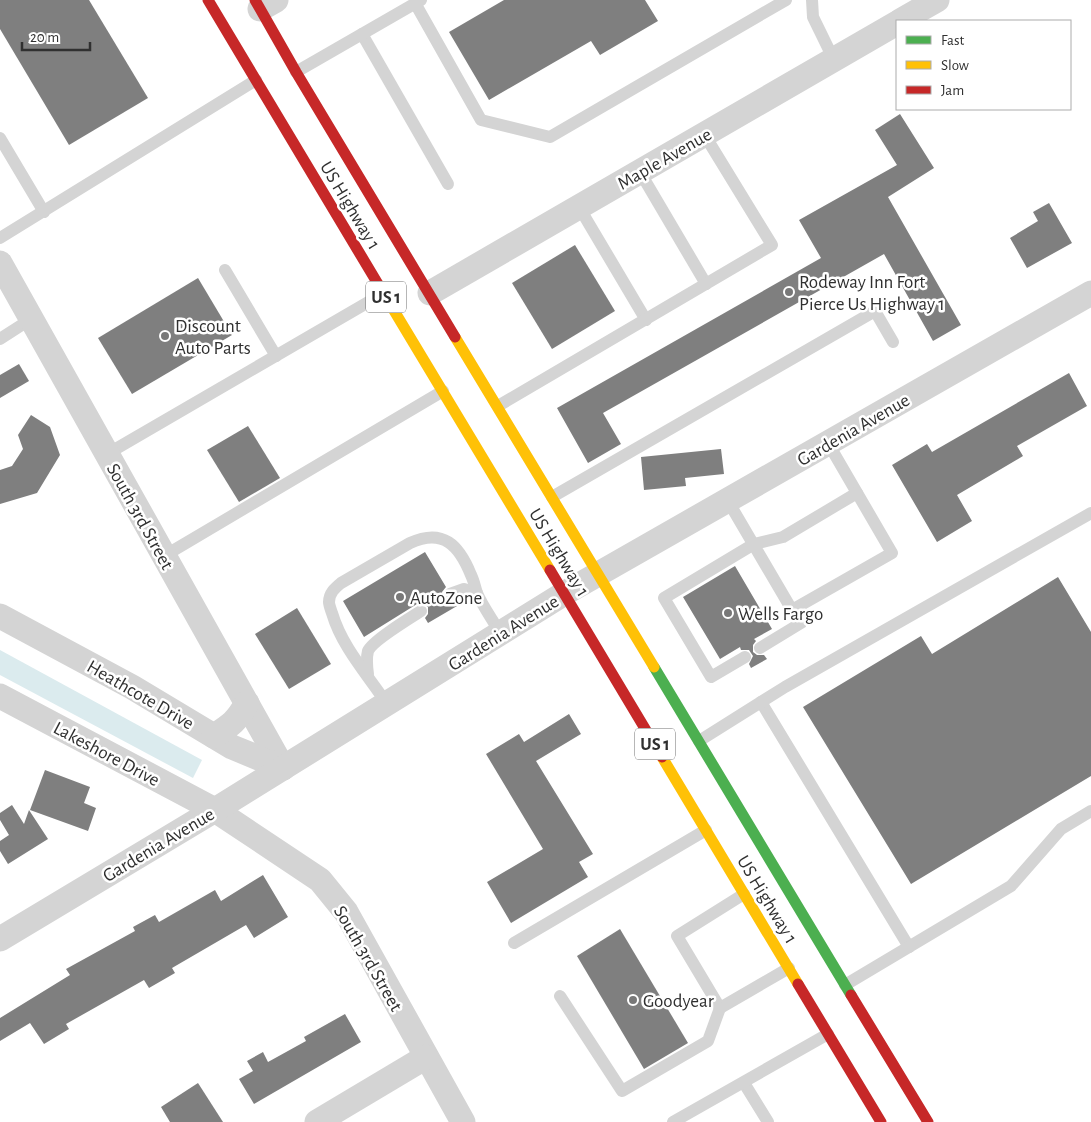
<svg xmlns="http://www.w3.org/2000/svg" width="1091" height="1122" font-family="'Alegreya Sans',sans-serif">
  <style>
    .water { fill: #dbebee }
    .building { fill: #7f7f7f }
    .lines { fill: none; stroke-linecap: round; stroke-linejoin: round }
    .lane { stroke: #d4d4d4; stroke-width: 12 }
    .street { stroke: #d4d4d4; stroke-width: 25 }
    .fast { stroke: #4caf50; stroke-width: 11 }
    .slow { stroke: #ffc107; stroke-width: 11 }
    .jam { stroke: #c62828; stroke-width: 11 }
    .poi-dot { fill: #787878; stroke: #fff; stroke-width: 2 }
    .labels { text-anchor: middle; stroke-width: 5; stroke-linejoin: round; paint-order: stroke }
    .shield { fill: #fff; stroke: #6e6e6e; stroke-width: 1 }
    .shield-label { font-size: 18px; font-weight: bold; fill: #303030 }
    .street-label { font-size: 19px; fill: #303030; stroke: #fff }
    .poi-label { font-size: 19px; fill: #303030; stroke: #fff; text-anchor: start }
  </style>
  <rect width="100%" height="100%" fill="#fff"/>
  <path class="water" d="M0 650 202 760 193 778 0 675Z"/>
  <g class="building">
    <path d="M0 0H89L148 98 69 145 0 29Z"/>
    <path d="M504 0H645L658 21 600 55 591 41 489 100 449 32Z"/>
    <path d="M900 114 934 168 888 197 961 325 933 341 884 254 603 413 621 444 588 463 557 408 821 258 799 220 897 165 875 130Z"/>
    <path d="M1049 203 1072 243 1027 268 1010 238 1038 221 1033 212Z"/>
    <path d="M575 245 615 311 552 349 512 283Z"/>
    <path d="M198 278 232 335 132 394 98 338Z"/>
    <path d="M19 364 29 381 0 398V375Z"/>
    <path d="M1069 373 1087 406 1017 446 1023 456 957 495 972 521 937 542 892 465 927 444 932 452Z"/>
    <path d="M31 415 50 427 60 455 37 493 0 504V470L12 466 23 449 18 435Z"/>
    <path d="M248 426 280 478 239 502 207 450Z"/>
    <path d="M721 449 724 474 685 478 686 486 644 490 641 457Z"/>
    <path d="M425 552 446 587 442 592 443 597 448 602 454 601 457 606 428 623 425 618 428 614V607L424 604H417L364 637 343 601Z"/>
    <path d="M735 566 772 629 754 639 756 641 753 645V652L757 655H764L767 659 751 668 749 664 753 656 749 650H741L740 647 720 659 683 597Z"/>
    <path d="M1058 577 1091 632V776L911 884 803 707 921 636 932 654Z"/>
    <path d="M297 608 331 664 289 689 255 634Z"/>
    <path d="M569 714 581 734 536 761 593 854 579 862 588 877 511 923 487 882 543 849 486 754 519 734 524 742Z"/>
    <path d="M45 770 90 787 84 803 96 808 88 831 30 810Z"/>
    <path d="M12 805 24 824 29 810 48 839 8 864 0 851V841L9 835 0 820V813Z"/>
    <path d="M263 875 288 917 254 938 246 925 172 968 175 973 149 988 144 980 66 1024 69 1029 44 1044 30 1023 0 1041V1018L70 975 66 969 135 931 133 927 155 915 159 922 215 890 221 901Z"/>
    <path d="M620 929 688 1043 644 1069 577 956Z"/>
    <path d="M345 1014 361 1042 254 1104 239 1079 253 1071 247 1061 263 1052 268 1062 306 1041 304 1037Z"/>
    <path d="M198 1083 223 1122H170L161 1107Z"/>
  </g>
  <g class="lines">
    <g class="lane">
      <path d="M812 0 813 17 834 60"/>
      <path d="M415 3 481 120 550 137 786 0"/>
      <path d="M362 34 448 184"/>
      <path d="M296 72 421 0"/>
      <path d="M0 138 44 212"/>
      <path d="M640 172 706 284"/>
      <path d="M579 207 646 320"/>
      <path d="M0 238 256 80"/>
      <path d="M225 270 276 356"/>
      <path d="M0 339 31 319"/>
      <path d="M498 406 772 245 704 134"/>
      <path d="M107 454 384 293"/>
      <path d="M552 497 875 311 893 342"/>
      <path d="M728 501 792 610 892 553 828 443"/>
      <path d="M164 556 443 391"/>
      <path d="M450 594 464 589 477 593"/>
      <path d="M760 648 801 623 792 610"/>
      <path d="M745 657 711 677 664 598 754 544 783 537 857 493"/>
      <path d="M368 674C367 667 366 659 368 651 372 641 410 618 421 611"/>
      <path d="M761 702 909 947"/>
      <path d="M387 704C367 674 342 647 332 613 331 610 329 605 329 602 329 593 335 588 341 583L410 543C443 528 459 545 471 575 474 581 475 587 477 593 483 607 493 620 500 633"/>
      <path d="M699 741 785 687 1091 513"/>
      <path d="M744 894 677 936 720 1008 789 968"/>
      <path d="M514 943 706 830"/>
      <path d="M845 985 1011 886 1061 829 1091 811"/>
      <path d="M560 996 622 1091 708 1041 720 1008"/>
      <path d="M744 1083 768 1122"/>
      <path d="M673 1122 828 1034"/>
    </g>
    <g class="street">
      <path d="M260 9 276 0"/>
      <path d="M900 21 937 0"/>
      <path d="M0 263 283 768"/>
      <path d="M430 293 897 23"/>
      <path d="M0 616 132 687 232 747 283 768"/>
      <path d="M0 696 215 810 320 880 346 912 463 1122"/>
      <path d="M214 736C231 725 236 722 247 703"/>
      <path d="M0 939 215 810 565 593 1091 293"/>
      <path d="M317 1122 426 1057"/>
    </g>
    <path class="fast" d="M654 667 851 995"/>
    <g class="slow">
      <path d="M378 284 550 570"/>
      <path d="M455 337 654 667"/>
      <path d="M662 757 798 984"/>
    </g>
    <g class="jam">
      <path d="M208 0 378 284"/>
      <path d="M255 0 296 72 455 337"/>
      <path d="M550 570 662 757"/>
      <path d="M798 984 881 1122"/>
      <path d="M851 995 928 1122"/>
    </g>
  </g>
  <g class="poi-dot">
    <circle cx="789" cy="292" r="5"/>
    <circle cx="165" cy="336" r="5"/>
    <circle cx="400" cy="597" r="5"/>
    <circle cx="728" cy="613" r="5"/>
    <circle cx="633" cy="1000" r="5"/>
  </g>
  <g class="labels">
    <g class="shield">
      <rect x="366" y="281.5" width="40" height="31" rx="4"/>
      <rect x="635" y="728.5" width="40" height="31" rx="4"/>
    </g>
    <g class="shield-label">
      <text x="386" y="303">US 1</text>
      <text x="655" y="750">US 1</text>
    </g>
    <g class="street-label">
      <text transform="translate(664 158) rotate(-30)" y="7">Maple Avenue</text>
      <text transform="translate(351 205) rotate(59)" y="7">US Highway 1</text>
      <text transform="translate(853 429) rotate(-30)" y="7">Gardenia Avenue</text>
      <text transform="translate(141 516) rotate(61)" y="7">South 3rd Street</text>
      <text transform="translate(560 552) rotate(59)" y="7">US Highway 1</text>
      <text transform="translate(503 632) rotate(-32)" y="7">Gardenia Avenue</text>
      <text transform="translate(141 694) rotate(30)" y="7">Heathcote Drive</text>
      <text transform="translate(107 753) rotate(28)" y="7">Lakeshore Drive</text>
      <text transform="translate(158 844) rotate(-31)" y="7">Gardenia Avenue</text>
      <text transform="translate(768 899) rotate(59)" y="7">US Highway 1</text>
      <text transform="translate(369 958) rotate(60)" y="7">South 3rd Street</text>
    </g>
    <g class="poi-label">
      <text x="799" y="288">Rodeway Inn Fort<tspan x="799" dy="22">Pierce Us Highway 1</tspan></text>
      <text x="175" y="332">Discount<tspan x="175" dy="22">Auto Parts</tspan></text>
      <text x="410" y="604">AutoZone</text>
      <text x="738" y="620">Wells Fargo</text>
      <text x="643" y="1007">Goodyear</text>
    </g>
  </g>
  <rect x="896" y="20" width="175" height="90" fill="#ffffff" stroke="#acacac"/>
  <rect x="906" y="36" width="25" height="8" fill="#4caf50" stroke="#acacac"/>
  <text x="941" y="45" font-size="15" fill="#303030">Fast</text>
  <rect x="906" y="61" width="25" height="8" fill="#ffc107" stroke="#acacac"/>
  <text x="941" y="70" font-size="15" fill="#303030">Slow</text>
  <rect x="906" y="86" width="25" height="8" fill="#c62828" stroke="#acacac"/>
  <text x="941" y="95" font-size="15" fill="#303030">Jam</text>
  <path d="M22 42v8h68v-8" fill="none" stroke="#303030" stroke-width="2.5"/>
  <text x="30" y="42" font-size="15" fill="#303030" stroke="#ffffff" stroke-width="4" paint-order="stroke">20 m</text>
</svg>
